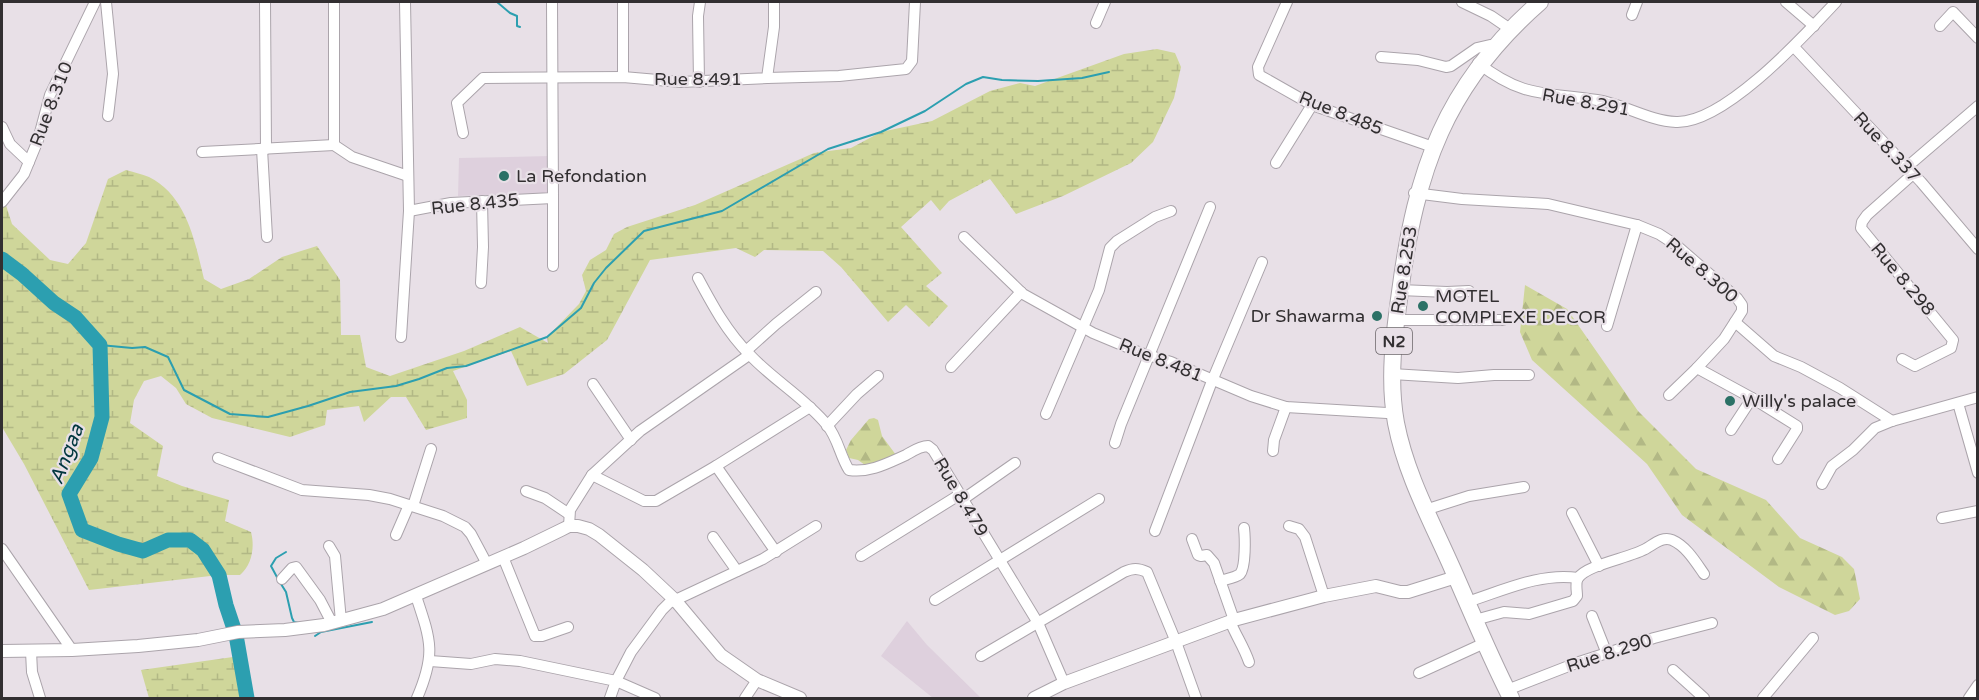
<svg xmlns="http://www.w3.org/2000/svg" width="1979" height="700" font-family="'Varela Round',sans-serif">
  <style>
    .built { fill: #ded0dd }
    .forest { fill: url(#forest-firs) }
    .wetland { fill: url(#wetland-marsh) }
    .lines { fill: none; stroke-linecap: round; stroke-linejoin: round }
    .stream { stroke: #2c9fb0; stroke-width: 2 }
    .river { stroke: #2c9fb0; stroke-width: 15 }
    .minor-casing { stroke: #aba4ab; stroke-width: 12 }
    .tertiary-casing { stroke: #aba4ab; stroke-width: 14 }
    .trunk-casing { stroke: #aba4ab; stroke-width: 18 }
    .minor { stroke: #fff; stroke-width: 10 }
    .tertiary { stroke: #fff; stroke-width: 12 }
    .trunk { stroke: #fff; stroke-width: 16 }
    .poi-dot { fill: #2b7166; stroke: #e8e0e7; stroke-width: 2 }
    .labels { text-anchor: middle; stroke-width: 4.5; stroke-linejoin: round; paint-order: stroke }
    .shield { fill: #e8e0e7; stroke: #696468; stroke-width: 1.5 }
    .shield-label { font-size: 16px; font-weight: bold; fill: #322f31 }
    .street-label { font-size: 18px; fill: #322f31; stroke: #e8e0e7 }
    .poi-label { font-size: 18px; fill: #322f31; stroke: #e8e0e7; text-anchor: start }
    .water-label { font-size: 20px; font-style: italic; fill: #01363e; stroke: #e8e0e7 }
  </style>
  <defs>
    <pattern id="forest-firs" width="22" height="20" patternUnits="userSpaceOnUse" patternTransform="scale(1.5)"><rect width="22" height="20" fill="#cfd69a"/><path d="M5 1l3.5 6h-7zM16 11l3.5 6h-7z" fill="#b2b885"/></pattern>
    <pattern id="wetland-marsh" width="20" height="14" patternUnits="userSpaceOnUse" patternTransform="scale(1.5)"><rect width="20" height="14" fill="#cfd69a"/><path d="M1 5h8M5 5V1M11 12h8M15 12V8" fill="none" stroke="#b2b885"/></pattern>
  </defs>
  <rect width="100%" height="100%" fill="#e8e0e7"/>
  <g class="built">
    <path d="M550 156V193L458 196 459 158Z"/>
    <path d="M907 621 927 645 981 698H933L881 656Z"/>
  </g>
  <g class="forest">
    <path d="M1525 285 1567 309 1638 411 1696 469 1766 500 1800 538 1842 557 1854 569 1860 599 1849 611 1835 615 1779 587 1682 515 1647 464 1532 360 1520 332Z"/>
    <path d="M874 418 878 420 882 436 896 455 884 461 865 465 858 460 849 458 846 450 851 440 869 419Z"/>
  </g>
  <g class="wetland">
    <path d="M1157 49 1175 53 1181 67 1174 98 1153 142 1131 163 1063 196 1016 214 990 179 949 201 940 211 931 200 901 227 942 273 926 286 948 306 929 327 906 305 888 322 841 267 823 251 764 250 755 257 736 248 650 260 607 340 564 374 527 386 511 351 453 371 467 400V418L426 430 406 397H391L364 422 359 406 327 410 325 425 290 437 212 418 186 404 176 388 161 376 144 381 134 400 130 423 163 446 157 476 182 486 229 500 225 521 251 532C255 547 252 565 240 575H219L89 590 24 464 2 427V197L4 199 12 224 50 260 68 264 86 243 108 179 126 170C133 172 142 174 149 177 187 196 195 242 204 279L221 289 249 279 282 257 317 246 340 280 341 335H360L366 367 390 376 464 351 520 327 548 343 547 337 579 304 586 291 582 275 590 260 606 250 614 234 627 227 695 205 814 153 851 148 881 132 932 121 990 91 1020 83 1035 86 1124 54Z"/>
    <path d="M240 656 247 698H149L141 670Z"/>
  </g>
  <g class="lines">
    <g class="stream">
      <path d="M497 2 510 13 517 16V26L520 27"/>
      <path d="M100 345 132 348 145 347 168 357 184 390 230 414 268 417 308 406 350 392 396 386 419 379 447 368 466 366 547 337 581 308 594 283 606 268 644 231 722 211 828 149 881 132 925 111 966 84 983 77 1002 80 1038 81 1082 78 1109 72"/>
      <path d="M278 579 271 566 276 558 286 552"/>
      <path d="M281 584 286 592 292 618 294 622 299 623"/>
      <path d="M315 636 321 632 372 622"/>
    </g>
    <path class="river" d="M2 259 22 274 54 303 75 317 100 345 102 417 91 458 69 494 82 530 118 544 143 551 168 540H190L203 550 219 575 226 605 236 635 247 698"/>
    <g class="minor-casing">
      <g id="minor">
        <path d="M106 2 113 74 108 116"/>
        <path d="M265 2 266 149"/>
        <path d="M334 2V145L352 157 408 176"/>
        <path d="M405 2 409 211 451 203 553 198 552 2"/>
        <path d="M623 2V77"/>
        <path d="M1287 2 1258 67 1259 75 1312 105 1433 147"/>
        <path d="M1462 2 1491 16 1510 29"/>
        <path d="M1786 2 1814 26"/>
        <path d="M1632 15 1637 2"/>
        <path d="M1096 23 1105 2"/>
        <path d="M1940 26 1953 12 1978 38"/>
        <path d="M1794 47 1921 182 1978 249"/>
        <path d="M1381 57 1418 60 1446 67 1451 66 1477 48 1490 45"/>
        <path d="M1478 63C1523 98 1544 92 1597 100 1623 104 1649 121 1676 122 1724 124 1804 36 1836 2"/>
        <path d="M767 78 839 76 906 69 912 61 915 2"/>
        <path d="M699 82 698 16 700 2"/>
        <path d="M2 127 10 144 29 162"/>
        <path d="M463 133 457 103 483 78 623 77 681 82 767 78 774 27V2"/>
        <path d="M262 149 267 237"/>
        <path d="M202 152 334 145"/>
        <path d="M1276 163 1312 105"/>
        <path d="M1907 167 1978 106"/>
        <path d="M1414 193 1462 199 1548 204 1637 225 1659 234 1676 245 1737 298 1742 305V311L1724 339 1697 368 1752 398 1731 430"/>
        <path d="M2 202 24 174 38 140 50 95 95 2"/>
        <path d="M964 237 1023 294 1093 333 1141 353 1171 362 1251 396 1286 407 1387 413"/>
        <path d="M553 266V198"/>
        <path d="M698 278C713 306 727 332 749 354 773 380 804 397 827 425 838 438 840 456 849 470 870 473 888 463 906 455 913 451 920 446 928 446L933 450 1038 623 1064 683"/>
        <path d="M481 283 483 247 482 201"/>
        <path d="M1400 290 1447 292 1469 291"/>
        <path d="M1396 320H1503"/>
        <path d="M1735 322 1774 356 1801 367 1840 388 1892 421"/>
        <path d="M1607 326 1637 225"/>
        <path d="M401 337 409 211"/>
        <path d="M746 351 776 324 816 292"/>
        <path d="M1902 359 1915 366 1951 348 1953 340 1861 228 1862 222 1867 215 1913 174"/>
        <path d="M951 367 1021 292"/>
        <path d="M1392 374 1458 378 1494 375H1529"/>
        <path d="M593 384 631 440"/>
        <path d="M1669 395 1697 368"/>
        <path d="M1752 398 1797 426V429L1778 459"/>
        <path d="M1958 403 1978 473"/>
        <path d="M1046 414 1099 290 1110 248 1117 241 1155 217 1171 211"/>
        <path d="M827 426 857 394 878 376"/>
        <path d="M1115 443 1121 424 1210 207"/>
        <path d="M1273 451 1274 440 1286 407"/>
        <path d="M218 458 302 490 369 495 390 499 443 516 465 527 471 534 487 564"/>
        <path d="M716 466 776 552"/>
        <path d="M592 475 644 501H656L716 466 810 407"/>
        <path d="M1822 484 1832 466 1853 450 1875 428 1892 421 1978 397"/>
        <path d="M526 491 545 498 569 514"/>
        <path d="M962 500 1015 463"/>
        <path d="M413 506 431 449"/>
        <path d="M1425 510 1469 496 1524 487"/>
        <path d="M1572 513 1599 566"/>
        <path d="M1942 518 1978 511"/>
        <path d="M569 526 570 510 592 475 640 431 749 355"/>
        <path d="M1289 526 1299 529 1305 537 1324 596"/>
        <path d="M1155 531 1212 381 1262 262"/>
        <path d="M396 535 409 505"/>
        <path d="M713 537 737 571"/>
        <path d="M1192 539 1198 555 1201 556 1207 555 1214 563 1234 620"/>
        <path d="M329 546 335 556 341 621"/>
        <path d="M2 549 72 650"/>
        <path d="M861 556 959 495"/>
        <path d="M503 557 535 636H542L568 627"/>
        <path d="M282 579 292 568 296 567 320 600 332 623"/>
        <path d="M1220 581C1226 579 1235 578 1240 574 1246 567 1245 537 1244 528"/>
        <path d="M416 596C431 641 436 654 417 698"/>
        <path d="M935 600 1099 499"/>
        <path d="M1467 602C1502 591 1541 572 1578 578"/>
        <path d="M1592 616 1607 654"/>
        <path d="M1475 620 1504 612 1529 614 1573 601 1577 596C1577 590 1575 583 1578 578 1588 564 1631 558 1647 548 1654 544 1663 536 1672 540 1686 546 1695 561 1704 574"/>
        <path d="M1230 621C1236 636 1244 647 1249 662"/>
        <path d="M31 651 32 672 40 698"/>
        <path d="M981 656 1124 572C1133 568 1138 568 1147 572L1176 642 1196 698"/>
        <path d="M430 661 471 664 495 659 520 661 616 681 610 698"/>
        <path d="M1673 670 1704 698"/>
        <path d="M1419 673 1478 646"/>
        <path d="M1507 690 1579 662 1654 638 1712 623"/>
        <path d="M655 698 616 681 631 652 662 610 669 603 763 559 816 526"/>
        <path d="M745 698 757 680"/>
        <path d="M1763 698 1813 638"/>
        <path d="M1969 698 1978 685"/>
      </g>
    </g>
    <g class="tertiary-casing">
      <g id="tertiary">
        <path d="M2 651 72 650 138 646 198 640 238 632 285 630 324 625 383 609 524 548 561 530 569 526H578L589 529 599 535 643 570 675 600 721 655 757 680 800 698"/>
        <path d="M1034 698 1064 683 1234 620 1324 596 1376 586 1400 592H1408L1456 577"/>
      </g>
    </g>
    <g class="trunk-casing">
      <path id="trunk" d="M1511 698C1490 657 1472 613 1453 570 1432 522 1406 475 1396 423 1388 379 1394 335 1400 292 1416 170 1445 85 1540 2"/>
    </g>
    <use href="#minor" class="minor"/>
    <use href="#tertiary" class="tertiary"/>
    <use href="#trunk" class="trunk"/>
  </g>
  <g class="poi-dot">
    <circle cx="504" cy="176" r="6"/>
    <circle cx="1423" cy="306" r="6"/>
    <circle cx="1377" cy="316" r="6"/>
    <circle cx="1730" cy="401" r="6"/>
  </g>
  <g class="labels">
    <rect class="shield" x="1376" y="328" width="36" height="26" rx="4.5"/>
    <g class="shield-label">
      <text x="1394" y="347">N2</text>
    </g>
    <g class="street-label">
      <text x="698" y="85">Rue 8.491</text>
      <text transform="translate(1586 102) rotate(10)" y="6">Rue 8.291</text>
      <text transform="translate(51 104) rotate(-69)" y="6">Rue 8.310</text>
      <text transform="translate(1341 113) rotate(22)" y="6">Rue 8.485</text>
      <text transform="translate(1887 147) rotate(47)" y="6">Rue 8.337</text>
      <text transform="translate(475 204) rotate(-6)" y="6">Rue 8.435</text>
      <text transform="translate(1404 270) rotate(-81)" y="6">Rue 8.253</text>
      <text transform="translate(1702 270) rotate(41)" y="6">Rue 8.300</text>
      <text transform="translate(1903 279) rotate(50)" y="6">Rue 8.298</text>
      <text transform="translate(1161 360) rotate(22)" y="6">Rue 8.481</text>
      <text transform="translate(961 497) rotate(59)" y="6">Rue 8.479</text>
      <text transform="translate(1609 653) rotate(-18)" y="6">Rue 8.290</text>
    </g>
    <g class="poi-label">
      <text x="516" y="182">La Refondation</text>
      <text x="1435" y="302">MOTEL<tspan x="1435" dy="21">COMPLEXE DECOR</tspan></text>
      <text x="1365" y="322" text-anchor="end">Dr Shawarma</text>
      <text x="1742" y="407">Willy's palace</text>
    </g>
    <g class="water-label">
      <text transform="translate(66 454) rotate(-69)" y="7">Angaa</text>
    </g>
  </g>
  <rect width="1979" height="700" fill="none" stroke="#322f31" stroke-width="6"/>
</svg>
